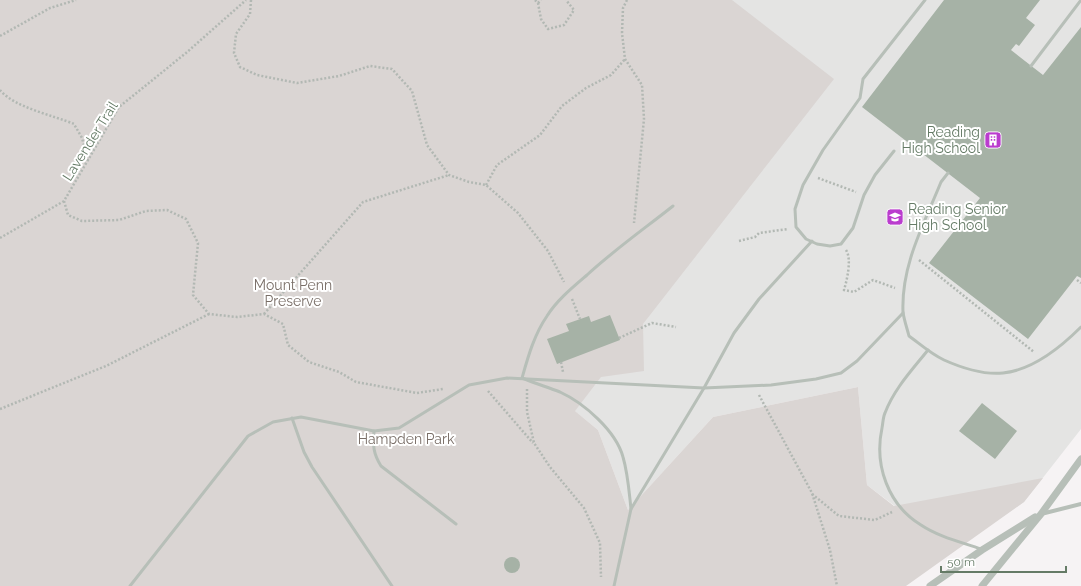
<svg xmlns="http://www.w3.org/2000/svg" width="1081" height="586" font-family="Raleway,sans-serif">
  <style>
    .built { fill: #e4e4e3 }
    .green { fill: #dad5d3 }
    .building { fill: #a6b2a6 }
    .lines { fill: none; stroke-linecap: round; stroke-linejoin: round }
    .path { stroke: #b2b8b3; stroke-width: 2.5; stroke-dasharray: 2 2; stroke-linecap: butt }
    .service { stroke: #b7bfb8; stroke-width: 3 }
    .minor { stroke: #b7bfb8; stroke-width: 4 }
    .tertiary { stroke: #b7bfb8; stroke-width: 7 }
    .labels { text-anchor: middle; stroke-width: 4; stroke-linejoin: round; paint-order: stroke }
    .poi-label { font-size: 14px; fill: #657b66; stroke: #fff; text-anchor: end }
    .street-label { font-size: 14px; fill: #657b66; stroke: #fff }
    .park-label { font-size: 14px; fill: #796e67; stroke: #fff }
  </style>
  <rect width="100%" height="100%" fill="#f6f3f4"/>
  <path class="built" d="M711 0H1081V429L1024 502 953 550 867 485 858 387 713 417 628 510 598 430 543 385 642 304Z"/>
  <path class="green" d="M0 0H732L834 79 643 324 644 371 601 377 575 411 598 430 628 510 713 417 858 387 867 485 894 506 1043 478 1024 502 906 586H0Z"/>
  <g class="building">
    <path d="M944 0H1040L1026 18 1035 25 1019 46 1016 44 1011 50 1043 75 1081 27V278L1077 276 1028 339 929 263 980 198 862 107Z"/>
    <path d="M610 315 620 340 557 364 547 339 569 331 566 324 589 316 591 322Z"/>
    <path d="M982 403 1017 431 995 459 959 431Z"/>
    <circle cx="512" cy="565" r="8"/>
  </g>
  <g class="lines">
    <g class="path">
      <path d="M251 0 250 14 236 34 234 53 240 67 257 75 297 83 339 76 370 66 392 69 412 91 427 145 449 175 469 182 486 185 518 213 548 251 564 282"/>
      <path d="M535 0 538 3 541 19 548 29 564 25 574 10 566 0"/>
      <path d="M627 0 623 8 622 33 625 59 642 85 644 119 634 223"/>
      <path d="M538 3 541 0"/>
      <path d="M0 36 50 8 76 0"/>
      <path d="M0 90C15 108 53 115 74 124L82 138 88 160"/>
      <path d="M818 178 856 192"/>
      <path d="M486 185 497 165 540 135 562 106 586 88 611 75 625 59"/>
      <path d="M64 201 68 215 82 221 119 220 146 211 167 210 186 219 198 243 193 295 209 314 237 317 264 314 283 324 288 345 309 362 339 372 356 382 417 393 443 389"/>
      <path d="M0 238 64 201 119 107 186 53 246 0"/>
      <path d="M739 241 755 237 759 233 788 229"/>
      <path d="M846 250C852 259 847 280 844 290L854 292 873 280 895 288"/>
      <path d="M919 260 1034 352"/>
      <path d="M1077 280 1081 283"/>
      <path d="M572 299 580 319"/>
      <path d="M264 314 363 202 449 175"/>
      <path d="M619 338 652 323 676 327"/>
      <path d="M561 362 563 372"/>
      <path d="M527 389V412L534 443 550 467 584 508 600 543 601 577"/>
      <path d="M488 391 533 443"/>
      <path d="M759 395 812 493 830 550 837 586"/>
      <path d="M0 409 106 366 209 314"/>
      <path d="M812 494 839 516 875 520 892 512"/>
    </g>
    <g class="service">
      <path d="M1031 66 1081 0"/>
      <path d="M894 151 875 175 864 195 853 228 841 244 830 246 817 244 806 239 796 227 795 209 803 185 823 150 860 98 863 79 925 0"/>
      <path d="M948 173 941 182C924 224 901 265 903 312 904 320 907 328 909 336 920 344 931 354 944 360 962 368 984 375 1003 373 1033 370 1061 347 1081 327"/>
      <path d="M928 350C912 370 894 389 885 413 883 417 883 423 882 428 874 465 888 505 921 525 939 537 961 542 981 549"/>
      <path d="M292 418 304 452 312 467 392 586"/>
      <path d="M374 431C373 446 373 453 381 466L456 524"/>
      <path d="M631 509C629 491 628 474 623 457 616 431 584 403 560 392 547 387 534 383 522 378 528 357 534 335 547 316 557 300 573 287 587 275 614 250 644 229 673 206"/>
      <path d="M130 586 248 436 273 422 301 417 374 431 399 428 469 385 507 378 704 388 771 385 816 379 841 373 857 361 903 313"/>
      <path d="M614 586 631 509 704 388 734 333 759 299 812 241"/>
    </g>
    <path class="minor" d="M1041 514 1081 504"/>
    <g class="tertiary">
      <path d="M930 586 982 550 1035 517"/>
      <path d="M982 586 1041 514 1081 459"/>
    </g>
  </g>
  <defs>
    <g id="building-square" transform="scale(0.9)"><rect x="-9" y="-9" width="18" height="18" rx="4" fill="#ba3cce" stroke="#fff"/><path d="M-4-6H4V6H1V3H-1V6H-4ZM-2.5-4.3h1.7v1.8h-1.7ZM.8-4.3h1.7v1.8H.8ZM-2.5-1h1.7V.8h-1.7ZM.8-1h1.7V.8H.8Z" fill="#fff"/></g>
    <g id="school-square" transform="scale(0.9)"><rect x="-9" y="-9" width="18" height="18" rx="4" fill="#ba3cce" stroke="#fff"/><path d="M0-5L7-2L0 1L-7-2ZM-4 1L0 2.5L4 1V4Q0 6-4 4Z" fill="#fff"/></g>
  </defs>
  <g fill-rule="evenodd">
    <use href="#building-square" x="993" y="140"/>
    <use href="#school-square" x="895" y="217"/>
  </g>
  <g class="labels">
    <g class="poi-label">
      <text x="980" y="137">Reading<tspan x="980" dy="16">High School</tspan></text>
      <text x="908" y="214" text-anchor="start">Reading Senior<tspan x="908" dy="16">High School</tspan></text>
    </g>
    <g class="street-label">
      <text transform="translate(90 141) rotate(-58)" y="5">Lavender Trail</text>
    </g>
    <g class="park-label">
      <text x="293" y="290">Mount Penn<tspan x="293" dy="16">Preserve</tspan></text>
      <text x="406" y="444">Hampden Park</text>
    </g>
  </g>
  <path d="M941 566v6h125v-6" fill="none" stroke="#657b66" stroke-width="2"/>
  <text x="947" y="566" font-size="12" fill="#657b66" stroke="#ffffff" stroke-width="3" paint-order="stroke">50 m</text>
</svg>
